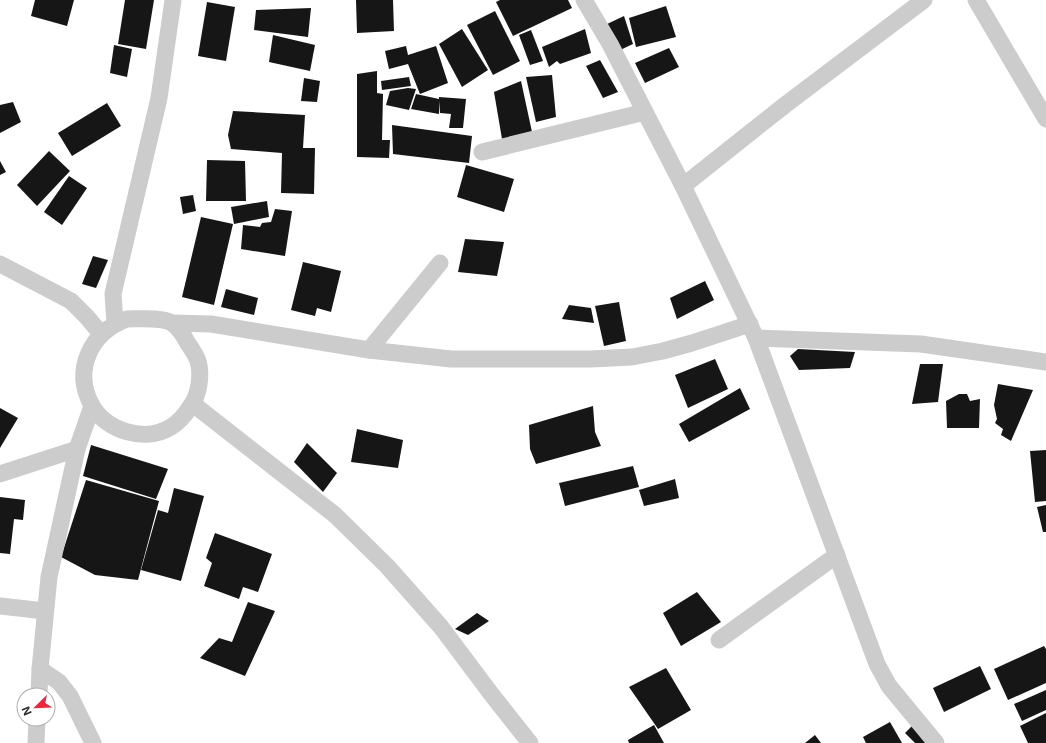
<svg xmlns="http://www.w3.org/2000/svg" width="1046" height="743" font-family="Inter,sans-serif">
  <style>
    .building { fill: #161616 }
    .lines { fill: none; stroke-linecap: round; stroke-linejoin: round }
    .minor { stroke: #ccc; stroke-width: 17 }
  </style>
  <rect width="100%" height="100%" fill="#fff"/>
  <g class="building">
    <path d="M35 0H74L67 26 31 16Z"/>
    <path d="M125 0H154L146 49 118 44Z"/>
    <path d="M356 0H393L394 31 357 33Z"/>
    <path d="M500 0H568L572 8 513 36 496 2Z"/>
    <path d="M207 2 235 7 226 61 198 56Z"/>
    <path d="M666 6 676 37 636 47 629 18Z"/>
    <path d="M311 8 308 37 254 30 256 10Z"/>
    <path d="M495 11 520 61 493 75 467 25Z"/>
    <path d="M624 16 633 44 618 51 605 25Z"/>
    <path d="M462 29 488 70 462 87 439 44Z"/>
    <path d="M585 29 591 53 560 64 557 61 549 67 542 47Z"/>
    <path d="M531 30 543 61 530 65 519 35Z"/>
    <path d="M273 35 315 45 310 71 269 62Z"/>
    <path d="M114 45 132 49 127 77 110 73Z"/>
    <path d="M406 46 408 55 436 46 448 83 420 94 408 64 389 69 385 51Z"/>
    <path d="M669 48 679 67 645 83 635 63Z"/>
    <path d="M600 60 618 92 603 98 586 66Z"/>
    <path d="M377 71V93L383 94 382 140H390L389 158 357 157V74Z"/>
    <path d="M552 75 556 117 536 122 526 77Z"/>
    <path d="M409 77 411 86 382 90 381 81Z"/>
    <path d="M304 78 320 81 317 102 301 101Z"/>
    <path d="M521 81 532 132 502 139 494 92Z"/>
    <path d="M408 88 416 89 409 110 386 105 390 91Z"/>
    <path d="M416 94 439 99V97L466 99 463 128H449L451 114 440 113 439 101V114L411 109Z"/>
    <path d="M13 102 21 122 0 133V105Z"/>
    <path d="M107 103 121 126 72 156 58 133Z"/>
    <path d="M233 111 305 115 303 148H315L314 194 281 193 282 153 231 149 228 135Z"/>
    <path d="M392 125 472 136 469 163 393 154Z"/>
    <path d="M49 151 70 171 37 206 17 185Z"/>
    <path d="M207 160 245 161 246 201H206Z"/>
    <path d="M0 161 6 172 0 175Z"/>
    <path d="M466 165 514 179 504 212 457 197Z"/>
    <path d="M69 176 87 188 62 225 44 212Z"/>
    <path d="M193 195 196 211 183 214 180 197Z"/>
    <path d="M267 201 269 217 234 224 231 207Z"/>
    <path d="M275 209 292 211 285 256 241 249 243 225 260 227 262 223 271 222Z"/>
    <path d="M201 217 233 224 214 305 182 297Z"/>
    <path d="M465 239 504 242 497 276 458 272Z"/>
    <path d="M93 256 108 260 96 288 82 284Z"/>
    <path d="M303 262 341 271 331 312 317 308 315 316 291 310Z"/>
    <path d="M705 281 714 300 677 319 670 298Z"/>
    <path d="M226 289 258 298 254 315 221 307Z"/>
    <path d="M619 302 626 341 604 346 595 306Z"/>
    <path d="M569 305 591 308 594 323 562 319Z"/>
    <path d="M798 349 855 352 850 368 799 370 790 356Z"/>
    <path d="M715 359 728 389 688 408 675 375Z"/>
    <path d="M920 364H943L938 402 912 404Z"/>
    <path d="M998 384 1033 390 1011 441 1001 435 1003 429 995 423 997 419 994 405Z"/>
    <path d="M740 388 750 409 689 442 679 424Z"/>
    <path d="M959 394H967L970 401 980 399 979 428H947L946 401Z"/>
    <path d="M593 406 595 432 601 446 536 464 530 449 529 425Z"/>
    <path d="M0 408 18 418 0 448Z"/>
    <path d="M357 429 403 440 398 468 351 462Z"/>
    <path d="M307 443 337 473 323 492 294 462Z"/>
    <path d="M91 445 168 469 156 499 83 476Z"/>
    <path d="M1046 450V501L1035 502 1030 451Z"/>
    <path d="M633 466 639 487 565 506 559 483Z"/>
    <path d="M675 479 679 498 644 506 639 490Z"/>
    <path d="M86 480 159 501 138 580 95 575 61 557Z"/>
    <path d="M174 488 204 496 181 581 141 570 158 510 168 513Z"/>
    <path d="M0 497 25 500 23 520 14 519 10 554 0 553Z"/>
    <path d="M1046 505V532H1043L1037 507Z"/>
    <path d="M215 533 272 554 258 592 243 587 239 599 204 586 212 563 206 558Z"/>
    <path d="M697 592 721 622 681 646 663 613Z"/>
    <path d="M248 602 275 611 245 676 200 658 219 638 232 642Z"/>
    <path d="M477 613 489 621 468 635 455 629Z"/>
    <path d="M1044 646 1046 649V683L1008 700 994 669Z"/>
    <path d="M980 666 991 689 944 712 933 688Z"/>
    <path d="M666 668 691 710 658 729 629 687Z"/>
    <path d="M1046 690V710L1022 721 1014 704Z"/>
    <path d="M1046 713V743H1028L1020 726Z"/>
    <path d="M890 722 902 743H866L863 737Z"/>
    <path d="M914 724 929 743H915L905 733Z"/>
    <path d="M654 725 664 743H629L628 740Z"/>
    <path d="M815 735 821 743H805Z"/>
  </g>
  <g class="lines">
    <g class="minor">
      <path d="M584 0 610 44 683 186 756 338 877 664 889 686 936 743"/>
      <path d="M976 0 1046 119"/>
      <path d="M482 152 645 112"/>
      <path d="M683 186 785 105 924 0"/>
      <path d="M0 264 71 301 87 317 101 334"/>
      <path d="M127 319C139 319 162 317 172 323 179 328 184 336 187 342 191 348 196 355 198 361 202 375 199 396 190 407 185 415 179 422 171 427 145 443 105 431 91 404 73 369 91 332 127 319Z"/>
      <path d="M115 323 113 294 159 98 173 0"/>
      <path d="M172 323 211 324 369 350 451 359H591L632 357 663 351 692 343 750 324"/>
      <path d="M756 338 921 344 1046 362"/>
      <path d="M369 350 440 263"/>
      <path d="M193 404 335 515 387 566 441 627 492 695 530 743"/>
      <path d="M0 474 77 449"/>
      <path d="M0 606 45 611"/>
      <path d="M719 640 837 555"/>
      <path d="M40 669 59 682 70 696 93 743"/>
      <path d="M39 695 40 669 49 577 77 449 92 406"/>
      <path d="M36 743 37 719"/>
    </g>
  </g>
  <g transform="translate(36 707) rotate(247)"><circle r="19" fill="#ffffff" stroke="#acacac"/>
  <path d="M0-3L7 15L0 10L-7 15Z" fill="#f2253a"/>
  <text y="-6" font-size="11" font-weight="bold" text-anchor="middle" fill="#2f2f2f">N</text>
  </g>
</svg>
